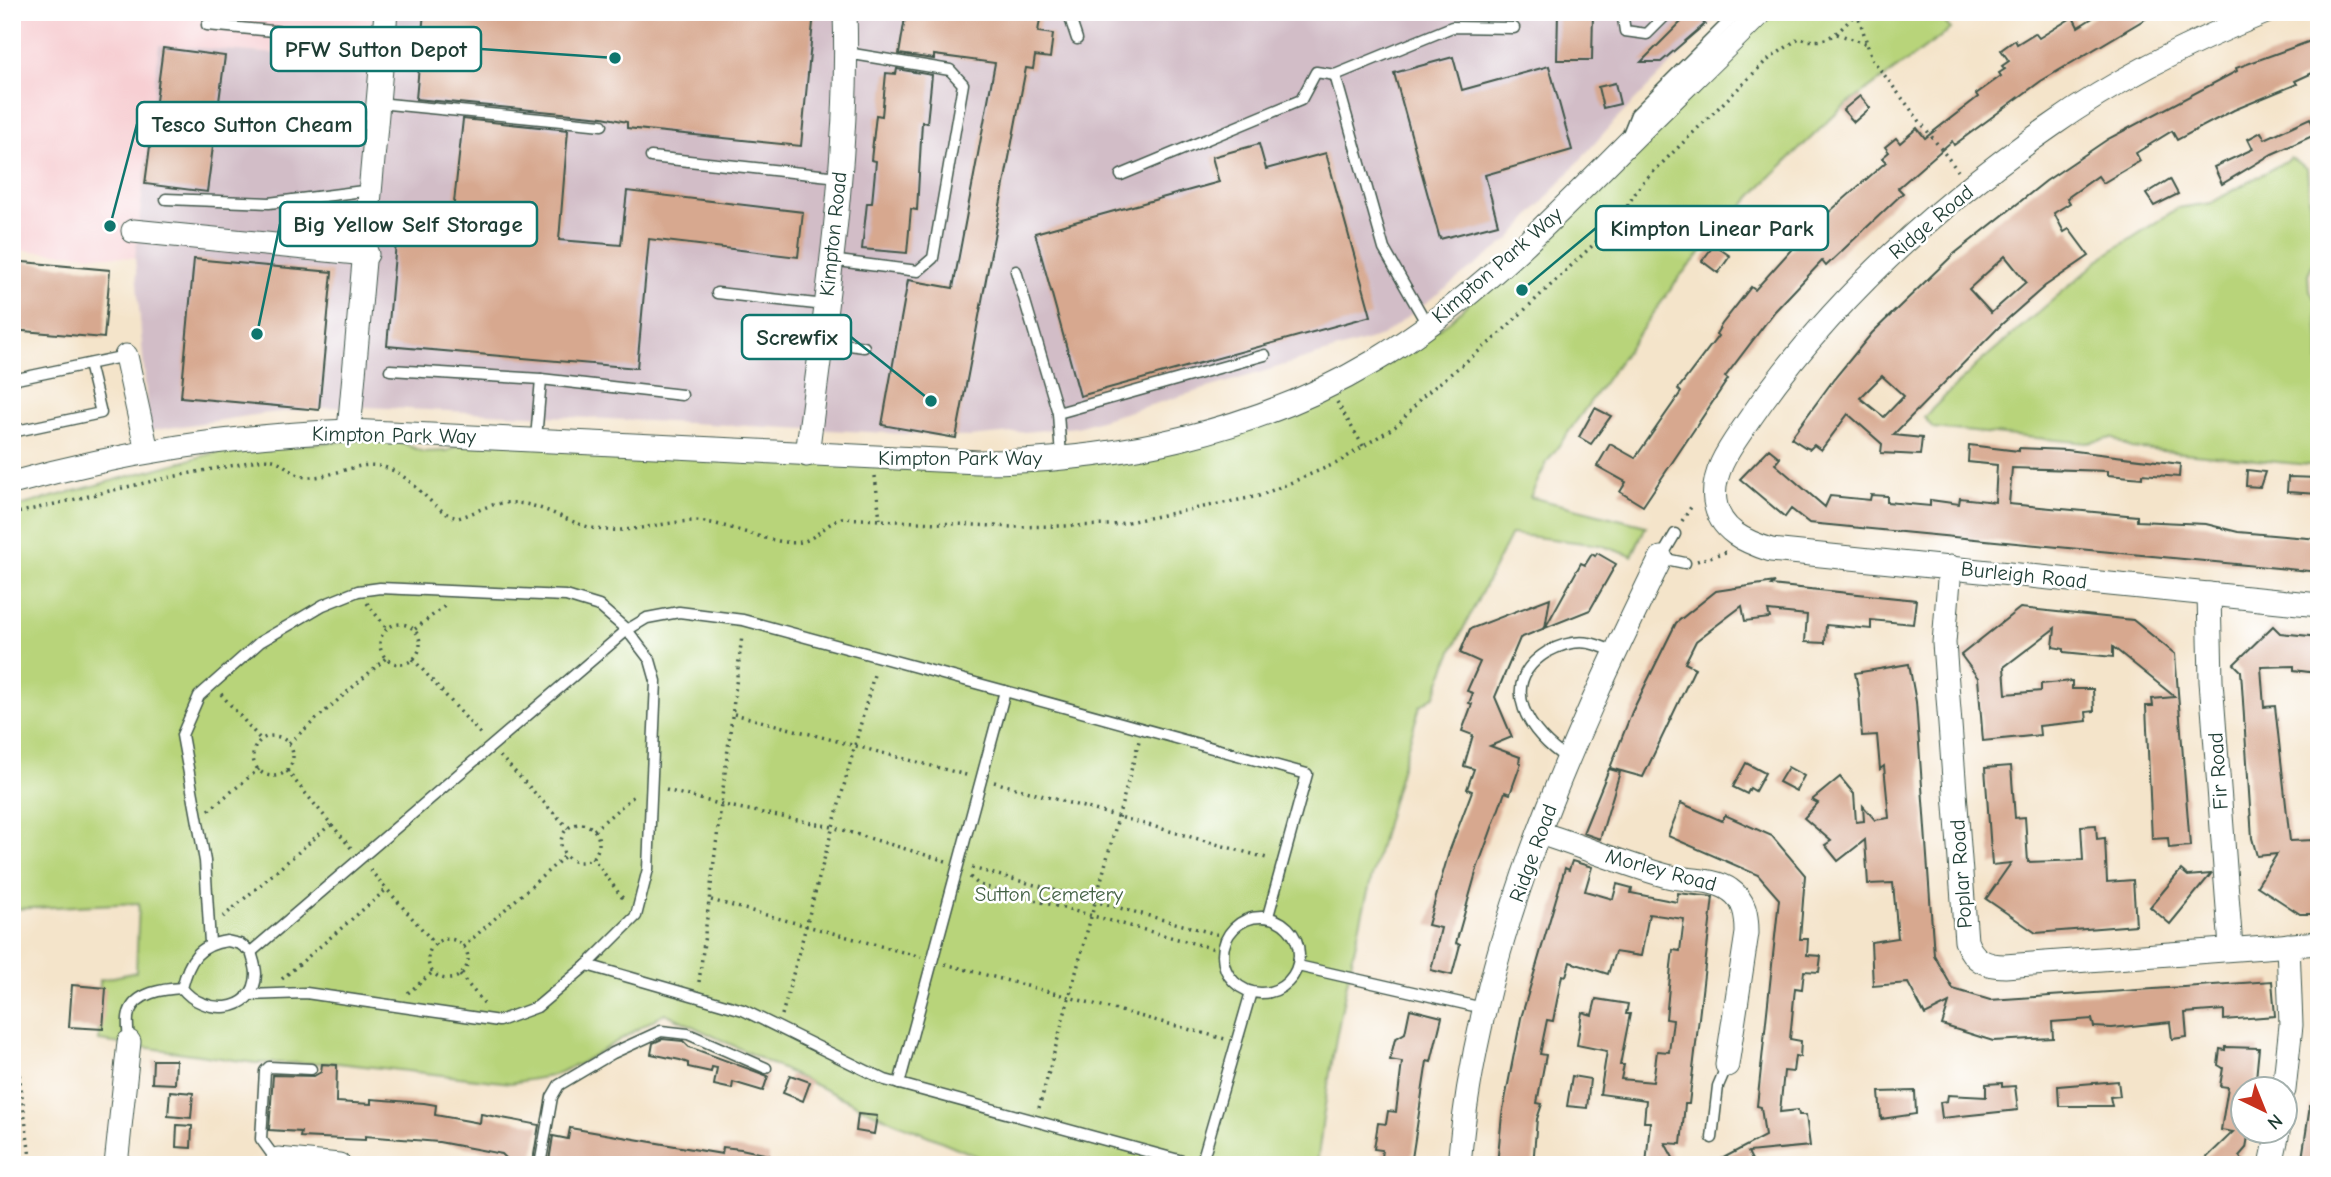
<svg xmlns="http://www.w3.org/2000/svg" width="2331" height="1177" font-family="'Comic Neue',sans-serif">
  <style>
    .built { fill: #f7cfd3 }
    .industrial { fill: #d2bdc7 }
    .green { fill: #b8d47a; stroke: #6c8857; stroke-width: 2 }
    .building { fill: #d7a88f; fill-rule: evenodd }
    .lines { fill: none; stroke-linecap: round; stroke-linejoin: round }
    .service-casing { stroke: #3f564a; stroke-width: 13 }
    .minor-casing { stroke: #3f564a; stroke-width: 25 }
    .path { stroke: #3f564a; stroke-width: 3.5; stroke-dasharray: 2 5; stroke-linecap: butt }
    .service { stroke: #fff; stroke-width: 10 }
    .minor { stroke: #fff; stroke-width: 23 }
    .labels { text-anchor: middle; stroke-width: 5; stroke-linejoin: round; paint-order: stroke }
    .street-label { font-size: 21px; fill: #1f3d34; stroke: #fff }
    .park-label { font-size: 21px; fill: #456346; stroke: #fff }
    .leader { fill: none; stroke: #0f766e; stroke-width: 2.5 }
    .callout-dot { fill: #0f766e; stroke: #fff; stroke-width: 2.5 }
    .callout { fill: #fff; stroke: #0f766e; stroke-width: 2.5 }
    .callout-label { font-size: 23px; text-anchor: middle; font-weight: bold; fill: #1f3d34 }
  </style>
  <rect width="100%" height="100%" fill="#fff"/>
  <filter id="ink" filterUnits="userSpaceOnUse"><feTurbulence type="fractalNoise" baseFrequency=".0143" numOctaves="2"/><feDisplacementMap in="SourceGraphic" scale="14" xChannelSelector="R" yChannelSelector="G"/><feConvolveMatrix kernelMatrix="1 2 1 2 8 2 1 2 1" color-interpolation-filters="sRGB"/></filter>
  <filter id="wash" filterUnits="userSpaceOnUse"><feTurbulence type="fractalNoise" baseFrequency=".00686" numOctaves="4" result="noise"/><feDisplacementMap in="SourceGraphic" scale="28" xChannelSelector="R" yChannelSelector="G"/><feGaussianBlur stdDeviation="1.57" result="paint"/><feColorMatrix in="noise" values="0 0 0 0 0 0 0 0 0 0 0 0 0 0 0 0 0 1.4 0 .05"/><feComposite in="paint" operator="in"/></filter>
  <g filter="url(#wash)">
    <rect width="100%" height="100%" fill="#f4e4ca"/>
    <path class="built" d="M12 12H373L370 61 159 45 135 258 12 250Z"/>
    <path class="industrial" d="M373 12H1722L1611 125 1510 239 1382 336 1077 427 969 437 346 406 261 414 149 431 135 258 159 45 370 61Z"/>
    <g class="green">
      <path d="M1767 12H1935L1951 29 1841 109 1762 185 1681 275 1547 462 1530 497 1646 526 1632 556 1600 545 1511 534 1452 651 1435 695 1420 706C1374 857 1335 1008 1317 1165H998L876 1114 665 1013 579 1064 551 1076 511 1083 338 1063H256L99 1041 100 980 136 972 139 903 12 909V508L225 450 391 438 423 452 447 451 474 439 975 469 1186 448 1357 386 1451 320Z"/>
      <path d="M2291 158 2307 168 2314 261 2308 274 2309 290 2316 300 2319 342V466L2131 448 2112 438 2087 443 1933 428 1924 417 1978 364 2104 256 2178 208 2211 203Z"/>
    </g>
    <g id="blocks">
      <g class="building">
        <path d="M424 12H814L801 146 627 128V122L603 117 416 99Z"/>
        <path d="M906 12H1041L1038 32 1053 34 1050 58 1035 56 1033 69 1026 68 956 438 882 425 908 280 953 288 995 63 934 55V59L899 54Z"/>
        <path d="M1558 12H1593L1592 60H1557Z"/>
        <path d="M1691 12 1705 24 1661 62H1641Z"/>
        <path d="M2109 12H2157L2041 81 1954 145 1952 141 1898 188 1903 193 1826 266 1822 261 1775 311 1725 377 1728 379 1643 506 1620 492 1626 482 1597 466 1610 444 1635 458 1681 392 1678 389 1718 336 1716 334 1722 324 1751 287 1755 290 1825 212 1827 214 1886 162 1882 158 1889 152 1885 147 1896 138 1900 143 1917 128 1925 138 1978 97 1976 94 2001 76 1999 73 2005 69 2002 66 2009 61 2001 50 2015 40 2017 44 2035 33 2039 38 2073 17 2078 27 2099 14 2101 17Z"/>
        <path d="M2319 38V70L2295 81 2297 84 2234 110 2177 140 2172 131 2136 153 2140 161 2103 183 2098 176 2067 198 2070 203 2054 213 2064 232 2069 229 2089 256 2045 286 2002 324 1893 435 1922 438 1920 455 1881 453 1882 444 1848 414 1821 450 1814 445 1810 449 1805 447 1791 438 1834 379 1872 333 1954 254 2046 181 2108 139 2237 71 2236 68ZM2005 256 2026 282 1991 313 1969 289ZM1882 376 1904 396 1884 417 1860 398Z"/>
        <path d="M163 48 225 56 207 192 145 184Z"/>
        <path d="M1453 57 1462 90 1549 66 1572 150 1485 175 1498 224 1440 239 1394 73Z"/>
        <path d="M897 69 932 75 927 123 922 122 917 210 911 209 907 253 862 249 867 203H872L876 161 871 160 876 115 882 116 886 73 896 74Z"/>
        <path d="M1615 83 1620 104 1603 108 1598 87Z"/>
        <path d="M1860 96 1870 108 1854 122 1843 110Z"/>
        <path d="M2310 118 2317 134 2272 154 2222 184 2214 167 2253 149 2248 139 2261 132 2265 139Z"/>
        <path d="M463 119 568 130 559 240 621 245 627 191 803 212 798 257 649 239 637 368 387 346 399 208 453 212Z"/>
        <path d="M1259 144 1266 169 1326 153 1371 316 1080 396 1035 233 1219 182 1212 157Z"/>
        <path d="M2170 179 2178 194 2154 206 2146 194Z"/>
        <path d="M1714 245 1730 256 1718 273 1702 261Z"/>
        <path d="M194 259 332 272 319 410 181 397Z"/>
        <path d="M12 261 110 270 104 338 12 330Z"/>
        <path d="M1595 408 1611 416 1591 444 1579 437Z"/>
        <path d="M1969 445 2019 451V448L2067 450 2180 464 2179 477 2142 474V478L2108 475V471L2012 468 2009 504 2137 516V521L2206 524 2238 532 2319 539V572L1809 523 1791 509 1785 517 1740 479 1769 449 1780 458 1775 464 1825 507 1830 496 1870 500 1871 495 1887 496V502L1930 506V500L1959 504 1960 498 1995 502 1997 465 1968 462Z"/>
        <path d="M2247 470 2265 472 2260 487 2246 486Z"/>
        <path d="M2288 477 2319 478V494L2287 492Z"/>
        <path d="M1597 553 1616 564 1590 610 1545 628 1581 563 1585 565 1592 554 1595 556Z"/>
        <path d="M1775 582 1771 585 1916 600 1913 624 1871 620V629L1826 625 1825 643 1805 642 1807 615 1768 611 1770 618 1745 621 1742 606 1696 641 1685 663 1695 668 1643 777 1610 768 1632 712 1676 623 1716 591Z"/>
        <path d="M1550 598 1545 628 1520 638 1495 697 1512 737 1490 746 1520 757 1519 762 1521 763 1510 794 1505 792 1477 869 1456 943 1460 945 1452 975 1431 970 1441 928 1428 925 1449 852 1472 791 1467 789 1474 769 1464 766 1473 735 1462 731 1472 704 1469 703 1473 693 1467 691 1480 662 1460 653 1470 629Z"/>
        <path d="M2020 608 2133 620 2175 654 2190 846 2169 848 2168 838 2152 839 2146 706H2153L2152 699 2175 697 2113 647V657L2064 652V649L2053 647 2055 628 2004 667 2006 694 2041 691V684L2072 681V689H2093L2094 711 2086 712 2087 721 2039 726 2040 735 1983 741 1978 678 1961 655Z"/>
        <path d="M2273 626 2280 633 2319 637 2317 673 2294 670V666L2261 667 2264 707 2275 706 2290 841 2314 840 2319 912 2311 914H2300L2257 886 2277 854 2257 856 2252 838 2241 671 2234 664Z"/>
        <path d="M1909 664 1916 702 1934 955 1953 989 1990 1000 2272 981 2275 1016 2224 1020V1010L2185 1013 2187 1037 2172 1039 2170 1022 2112 1028 2094 1027 2092 1019 2052 1022 2053 1038 1993 1041 1942 1025 1949 1003 1925 1015 1908 983 1873 986 1871 942 1898 938 1893 883 1868 884 1865 840 1838 861 1825 845 1831 841 1804 818 1818 803 1812 800 1840 777 1854 794 1856 822 1864 821 1863 806 1875 820 1889 818 1884 766 1880 769 1877 735 1862 736 1859 693 1855 673Z"/>
        <path d="M1746 763 1765 773 1755 791 1750 788 1747 794 1733 787Z"/>
        <path d="M2011 766 2015 818 2025 817 2028 862 2083 860 2081 826 2096 825 2097 839 2105 838 2107 882 2133 880 2136 925 2036 933 1986 899 2011 863 1992 865 1985 768Z"/>
        <path d="M1788 767 1804 776 1796 791 1779 782Z"/>
        <path d="M1609 769 1620 772 1600 839 1583 833Z"/>
        <path d="M1681 803 1722 821 1725 815 1772 836 1805 875 1800 939H1808L1807 955 1821 956 1819 972 1804 971 1802 989 1795 988 1790 1039 1801 1041 1800 1057 1795 1056 1793 1072 1784 1071 1780 1112 1798 1110 1799 1115H1806L1810 1146 1748 1152 1752 1160 1742 1165H1710L1765 1136 1761 1107 1757 1106 1779 899 1758 875 1668 836Z"/>
        <path d="M1572 861 1592 867 1585 891 1613 899 1617 884 1632 888 1631 893 1677 902 1678 893 1713 897 1689 1104H1685L1681 1144 1665 1143 1677 1165H1646L1650 1122H1644L1646 1100 1600 1094 1607 1051 1577 1045 1582 1012 1592 1015 1596 999 1628 1004 1626 1014H1630L1620 1065H1624L1621 1079 1653 1082 1657 1051 1669 1052 1673 1020 1666 1019 1671 966 1673 950 1680 951 1684 919 1649 914 1641 956 1615 952 1608 974 1570 962 1566 976 1562 975 1553 1021 1547 1020 1540 1054 1546 1055 1537 1103 1542 1104 1537 1119 1533 1165H1497L1502 1115 1521 1018 1565 868 1569 870Z"/>
        <path d="M2181 870 2188 876 2211 874 2170 924 2150 907Z"/>
        <path d="M72 985 106 988 103 1029 69 1027Z"/>
        <path d="M1410 1009 1442 1017 1431 1062 1427 1061 1411 1165H1380L1382 1150 1374 1149 1378 1123 1386 1124 1388 1111 1396 1112 1402 1062 1390 1060 1395 1039 1405 1033Z"/>
        <path d="M662 1039 683 1041 689 1047 768 1076 763 1091 733 1082 732 1089 714 1085 717 1068 712 1067 711 1072 688 1067V1063L680 1060 651 1054 653 1043Z"/>
        <path d="M2225 1047 2259 1048 2255 1089H2244V1131H2249L2246 1148 2239 1156 2247 1165H2199L2233 1132 2221 1130 2228 1087 2220 1086 2223 1068 2218 1065 2220 1049 2225 1050Z"/>
        <path d="M153 1060H176L175 1084 152 1083Z"/>
        <path d="M322 1064 337 1065 336 1102 371 1104V1099L424 1103 436 1105 435 1115 480 1123 481 1114 539 1125 533 1161 507 1159 502 1154 439 1142 365 1136V1140L300 1137 301 1132 269 1130 273 1075 314 1076 321 1072Z"/>
        <path d="M790 1075 810 1082 803 1101 783 1093Z"/>
        <path d="M1572 1076 1590 1079 1587 1108 1567 1106Z"/>
        <path d="M2118 1081 2120 1096 2110 1097 2112 1106H2059L2058 1086Z"/>
        <path d="M2002 1083V1087L2015 1086 2018 1110 1942 1118 1940 1102 1947 1101 1948 1095 1986 1097V1084Z"/>
        <path d="M170 1091 193 1093 191 1118 168 1116Z"/>
        <path d="M1915 1091 1916 1114 1881 1119 1879 1092Z"/>
        <path d="M2310 1106 2319 1107V1165H2301Z"/>
        <path d="M858 1114 877 1116 874 1134 856 1131Z"/>
        <path d="M177 1125 192 1126 191 1148 176 1147Z"/>
        <path d="M570 1128 722 1154 723 1147 741 1149 769 1155V1165H571L549 1161 553 1136 568 1139Z"/>
      </g>
    </g>
  </g>
  <g filter="url(#ink)">
    <use href="#blocks" fill-opacity="0" stroke="#3f564a" stroke-width="2"/>
    <g class="lines">
      <g class="service-casing">
        <g id="service">
          <path d="M1068 12 1077 39"/>
          <path d="M1622 12 1625 31 1647 34 1669 12"/>
          <path d="M207 25 383 41"/>
          <path d="M378 103 602 125"/>
          <path d="M1628 134 1636 114 1738 12"/>
          <path d="M651 157 839 177"/>
          <path d="M1121 175 1301 100 1316 72 1335 75"/>
          <path d="M166 199 269 203 371 190"/>
          <path d="M830 260 918 271 933 258 963 84 950 70 847 53"/>
          <path d="M1016 271 1058 413"/>
          <path d="M717 293 825 305"/>
          <path d="M1428 326 1384 249 1335 75 1452 27 1514 28"/>
          <path d="M821 341 864 347"/>
          <path d="M390 370 541 379 682 395"/>
          <path d="M12 380 126 356"/>
          <path d="M12 432 101 413 89 364"/>
          <path d="M536 439 541 379"/>
          <path d="M1061 457 1058 413 1265 355"/>
          <path d="M1675 534 1661 558 1685 563"/>
          <path d="M1568 759C1530 735 1495 684 1547 652 1560 645 1574 640 1589 643 1597 644 1606 649 1615 651"/>
          <circle cx="1261" cy="955" r="38"/>
          <path d="M227 941 240 944 251 952C253 959 256 967 256 974 255 1016 202 1015 182 988 189 960 198 945 227 941Z"/>
          <path d="M210 943 205 861 182 735 199 696 260 642 291 624 323 605 358 591 380 588 566 596 599 606 627 630 650 660 656 681 648 869 636 916 587 965 537 1007 499 1021 306 993 248 995"/>
          <path d="M251 952 627 630 647 618 679 612 743 620 1005 691"/>
          <path d="M587 965 743 1010 885 1080 1197 1165"/>
          <path d="M1298 966 1483 1008"/>
          <path d="M129 1042C129 1034 126 1021 129 1013 136 992 164 989 182 988"/>
          <path d="M899 1084 1005 691 1307 774 1268 916"/>
          <path d="M1712 1138 1718 1086 1727 1065"/>
          <path d="M277 1161 261 1139 265 1071 269 1067 311 1069"/>
          <path d="M540 1165 552 1097 559 1085 613 1053 661 1031 688 1034 766 1068"/>
          <path d="M1201 1165 1251 992"/>
        </g>
      </g>
      <g class="minor-casing">
        <g id="minor">
          <path d="M2266 12C2191 42 2117 79 2051 126 1936 206 1828 304 1749 420 1733 444 1711 470 1715 501 1719 531 1746 542 1771 550L2319 605"/>
          <path d="M133 231 367 254"/>
          <path d="M126 356 147 451"/>
          <path d="M349 431 386 12"/>
          <path d="M807 455C825 309 850 160 845 12"/>
          <path d="M12 483C128 451 230 436 349 431L978 462C1113 462 1256 432 1373 362 1467 306 1546 226 1622 149 1668 103 1715 58 1761 12"/>
          <path d="M1950 567 1944 643 1966 941C1973 960 1985 966 2005 966L2319 943"/>
          <path d="M2209 594 2211 681 2231 948"/>
          <path d="M1539 833C1582 846 1623 864 1667 876 1686 881 1713 878 1730 890 1745 900 1747 916 1747 933L1727 1065"/>
          <path d="M2284 1090 2291 1025 2288 945"/>
          <path d="M278 1159 339 1165"/>
          <path d="M116 1165 129 1042"/>
          <path d="M1459 1165C1477 950 1567 749 1661 558"/>
          <path d="M2271 1165 2278 1132"/>
        </g>
      </g>
      <g class="path">
        <path d="M1857 12 1872 59 1958 171"/>
        <path d="M1837 34 1868 44"/>
        <path d="M1337 402 1363 446"/>
        <path d="M875 476 880 519"/>
        <path d="M12 514C87 497 161 477 236 465 246 463 263 457 273 460 283 462 291 473 301 476 327 482 353 461 379 466 414 472 431 513 458 518 473 514 488 504 503 503 542 499 570 528 606 530 637 532 666 521 696 521 726 522 776 547 801 542 816 539 826 523 842 518L1012 527 1113 525 1259 496 1337 463 1399 424 1422 397 1494 339 1615 224 1642 183 1764 63 1799 38C1827 47 1839 32 1857 12"/>
        <path d="M1682 521 1693 504"/>
        <path d="M1697 561 1726 552"/>
        <path d="M367 603 387 629"/>
        <circle cx="400" cy="644" r="20"/>
        <path d="M415 629 446 605"/>
        <path d="M413 659 483 737"/>
        <path d="M221 694 261 740"/>
        <path d="M734 714 970 776"/>
        <circle cx="273" cy="756" r="20"/>
        <path d="M289 743 386 658"/>
        <path d="M500 756 568 828"/>
        <path d="M287 771 351 848"/>
        <path d="M994 782 1270 859"/>
        <path d="M666 790 719 804 832 827 946 861"/>
        <path d="M209 810 259 769"/>
        <circle cx="580" cy="843" r="19"/>
        <path d="M594 830 636 794"/>
        <path d="M592 857 624 900"/>
        <path d="M972 868 1227 937"/>
        <path d="M370 870 436 945"/>
        <path d="M970 877 979 885 1222 951"/>
        <path d="M711 900 921 957"/>
        <path d="M223 917 330 825"/>
        <circle cx="448" cy="959" r="20"/>
        <path d="M463 947 565 856"/>
        <path d="M945 964 1225 1039"/>
        <path d="M460 975 484 1003"/>
        <path d="M282 979 387 889"/>
        <path d="M699 982 742 636"/>
        <path d="M408 993 433 972"/>
        <path d="M782 1015 875 671"/>
        <path d="M12 1019 31 1165"/>
        <path d="M1039 1108 1139 741"/>
      </g>
      <use href="#service" class="service"/>
      <use href="#minor" class="minor"/>
    </g>
  </g>
  <g class="labels">
    <g class="street-label">
      <text transform="translate(1931 222) rotate(-40)" y="7">Ridge Road</text>
      <text transform="translate(833 234) rotate(-84)" y="7">Kimpton Road</text>
      <text transform="translate(1497 265) rotate(-41)" y="7">Kimpton Park Way</text>
      <text transform="translate(394 435) rotate(1)" y="7">Kimpton Park Way</text>
      <text x="960" y="465">Kimpton Park Way</text>
      <text transform="translate(2024 575) rotate(6)" y="7">Burleigh Road</text>
      <text transform="translate(2218 771) rotate(-94)" y="7">Fir Road</text>
      <text transform="translate(1533 853) rotate(-70)" y="7">Ridge Road</text>
      <text transform="translate(1661 870) rotate(15)" y="7">Morley Road</text>
      <text transform="translate(1961 874) rotate(-94)" y="7">Poplar Road</text>
    </g>
    <g class="park-label">
      <text x="1049" y="901">Sutton Cemetery</text>
    </g>
  </g>
  <path class="leader" d="M615 58L481 49M110 226L137 124M257 334L280 224M1522 290L1596 228M931 401L851 337"/>
  <g class="callout-dot">
    <circle cx="615" cy="58" r="7"/>
    <circle cx="110" cy="226" r="7"/>
    <circle cx="257" cy="334" r="7"/>
    <circle cx="1522" cy="290" r="7"/>
    <circle cx="931" cy="401" r="7"/>
  </g>
  <g class="callout">
    <rect x="271" y="27" width="210" height="44" rx="7"/>
    <rect x="137" y="102" width="229" height="44" rx="7"/>
    <rect x="280" y="202" width="257" height="44" rx="7"/>
    <rect x="1596" y="206" width="232" height="44" rx="7"/>
    <rect x="742" y="315" width="109" height="44" rx="7"/>
  </g>
  <g class="callout-label">
    <text x="376" y="57">PFW Sutton Depot</text>
    <text x="252" y="132">Tesco Sutton Cheam</text>
    <text x="408" y="232">Big Yellow Self Storage</text>
    <text x="1712" y="236">Kimpton Linear Park</text>
    <text x="797" y="345">Screwfix</text>
  </g>
  <rect width="2331" height="1177" fill="none" stroke="#fff" stroke-width="42"/>
  <g transform="translate(2264 1110) rotate(137)"><circle r="33" fill="#ffffff" stroke="#a5b1ae" stroke-width="2"/>
  <path d="M0-5L12 26L0 18L-12 26Z" fill="#c8321e"/>
  <text y="-10" font-size="19" font-weight="bold" text-anchor="middle" fill="#1f3d34">N</text>
  </g>
</svg>
